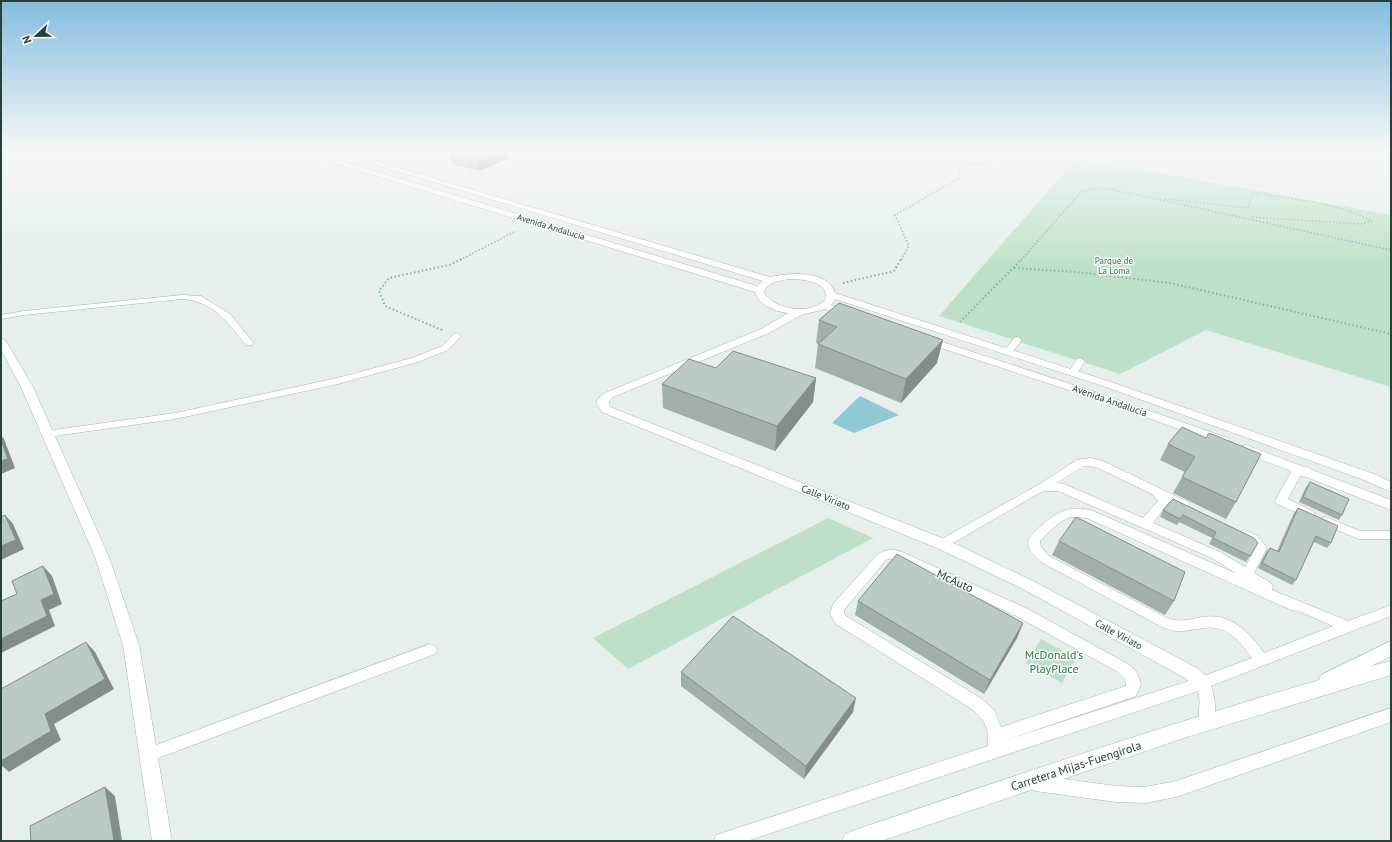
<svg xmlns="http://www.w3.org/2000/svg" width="1392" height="842" font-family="'PT Sans',sans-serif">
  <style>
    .green { fill: #bfe0c8 }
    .water { fill: #8ec9d4 }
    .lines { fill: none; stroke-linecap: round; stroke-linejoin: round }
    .service-casing { stroke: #a8b8b2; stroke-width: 1 }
    .minor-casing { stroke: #a8b8b2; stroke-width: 1 }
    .path-far1 { stroke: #86b3a5; stroke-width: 1.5; stroke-dasharray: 1.5 2; stroke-linecap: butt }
    .path { stroke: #86b3a5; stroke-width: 2; stroke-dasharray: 1.5 2.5; stroke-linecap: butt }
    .service { fill: #fff; fill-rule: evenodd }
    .minor { fill: #fff; fill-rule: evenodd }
    .wall { fill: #a1aea9 }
    .shaded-wall { fill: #838d89 }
    .building { fill: #bbcac4; stroke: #838d89 }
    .labels { text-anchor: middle; stroke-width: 3; stroke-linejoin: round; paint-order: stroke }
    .far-street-label { font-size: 9px; fill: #24423a; stroke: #f7fbf9 }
    .far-park-label { font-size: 9px; fill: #2d7a4b; stroke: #f7fbf9 }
    .street-label { font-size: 10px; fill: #24423a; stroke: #f7fbf9 }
    .near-street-label { font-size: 12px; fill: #24423a; stroke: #f7fbf9 }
    .near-park-label { font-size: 12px; fill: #2d7a4b; stroke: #f7fbf9 }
  </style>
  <rect width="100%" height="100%" fill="#e6efeb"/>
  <g class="green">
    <path d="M1077 158 1391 215V387L1206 330 1120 374 939 316Z"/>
    <path d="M828 518 873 538 628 669 593 638Z"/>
    <path d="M1041 639 1076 658 1062 683 1026 663Z"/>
  </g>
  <path class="water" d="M860 396 899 415 854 433 832 423Z"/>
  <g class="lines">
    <g class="service-casing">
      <g id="service">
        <path d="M182 295 201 296 230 314 252 341 253 343 252 345H246C228 322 213 301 182 299L24 315 1 319V315L24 311Z"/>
        <path d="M457 333 461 336 448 350 418 362 338 384 175 419 47 437 42 434 47 431 175 413 337 378 412 358 442 346 454 334Z"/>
        <path d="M1017 337 1020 338 1021 340 1020 342 1011 354H1005L1004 352 1005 350 1014 338Z"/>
        <path d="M1080 358 1085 361 1076 375H1070L1068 373 1077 359Z"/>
        <path d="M1090 458 1103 461 1188 502 1190 505 1188 508 1184 509 1169 502 1153 523 1220 552 1245 567 1255 549C1250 543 1242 540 1239 534L1241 531 1245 530 1258 536 1267 548 1254 573 1271 583 1273 587 1272 590 1348 621 1391 605V616L1211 686C1216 699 1217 715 1211 728L1206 730 1201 728C1196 717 1202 703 1198 691L747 841H714L716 835 722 833 988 746C989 727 985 721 972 709L836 624 830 614 833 604 878 554C886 549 893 549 902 552L1026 608 1128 664 1136 671 1141 684 1136 696 1003 741 1201 677 1252 658C1240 641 1226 624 1204 628 1187 630 1181 634 1164 628L1041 562C1034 555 1024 547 1030 537 1048 518 1065 502 1093 511L1237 574 1212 558 1058 491H1043L946 547 942 549 938 547 936 544 938 541 1038 485 1077 460ZM1084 466 1096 467 1152 494 1158 501 1143 518 1064 484 1056 483ZM1071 517 1087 518 1291 610 1298 611 1333 626 1264 653C1250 633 1230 612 1203 617 1190 619 1180 623 1167 618L1049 556 1041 547 1040 541C1049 532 1058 521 1071 517ZM889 559H896L1016 616 1118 672 1125 679 1126 686 1001 727 995 711 982 699 846 616 844 613V610L886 560Z"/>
        <path d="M1306 467 1310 468 1311 471 1310 474 1300 476 1288 499 1313 511 1315 514 1313 517 1309 518 1277 504 1275 501 1292 470Z"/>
        <path d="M1326 517 1360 531H1391V539H1359L1322 524 1320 521 1322 518Z"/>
        <path d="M430 644 435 646 437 650 435 654 148 762 143 760 140 755 143 750 148 748Z"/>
        <path d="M1391 708V722L1176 797 1145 803 1116 802 1035 791 1029 789 1027 783 1029 777 1035 775 1116 786 1145 787 1176 781Z"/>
      </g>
    </g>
    <g class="minor-casing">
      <g id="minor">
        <path d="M294 150H304L757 286 763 281 327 150H337L770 277C789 273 827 269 835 293L1111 382 1374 474 1391 482V492L1364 480 1103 386 835 299 831 305 852 312 853 314 852 316H844L825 309 801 315 769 333 613 397 609 401 610 407 947 540 1033 581 1197 668 1208 678 1211 683 1208 688 1202 691 1196 688 1185 678 1023 589 937 548 602 412 597 404V400L605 393 761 329 788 313C775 312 759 305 755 292L295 151ZM789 279C802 279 831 281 825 300 810 315 775 310 764 293L766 287 774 282Z"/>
        <path d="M927 337 1098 393 1228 438 1230 441 1228 444H1220L1090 397 923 342 922 340Z"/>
        <path d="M1 338 6 341 33 387 109 557 139 645 172 841H152L123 645 95 557 21 387 1 350Z"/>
        <path d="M1246 445 1391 500V510L1242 452 1240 449 1242 446Z"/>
        <path d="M1391 641V656L1371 666 1391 661V675L1187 737 881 841H842L845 834 852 831C1007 778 1162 726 1319 680L1321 675Z"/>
      </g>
    </g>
    <g class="path-far1">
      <path d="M1165 199 1248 208 1252 192C1282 198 1349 204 1372 222L1360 224 1250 217"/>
      <path d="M460 260 516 231"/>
      <path d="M901 260 909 246 895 215 959 178 958 165 988 163 1004 150"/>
      <path d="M1021 260 1082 191 1099 188 1110 189 1391 250"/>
    </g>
    <g class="path">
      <path d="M1014 268 1076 272 1170 283 1391 334"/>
      <path d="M843 283 894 271 901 259"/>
      <path d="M960 322 1022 259"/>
      <path d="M442 330 385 306 379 291 389 278 449 265 462 259"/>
    </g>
    <use href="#service" class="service"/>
    <use href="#minor" class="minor"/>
  </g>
  <g class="wall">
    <path d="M450 154 509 158 480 171 452 164Z"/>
    <path d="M819 320 937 363 901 403 815 368 818 344 816 343Z"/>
    <path d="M716 368 816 378 813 402 775 451 663 408 662 384Z"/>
    <path d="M1182 427 1236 502 1226 519 1173 493 1185 472 1160 460 1168 444Z"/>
    <path d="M1310 482 1342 515 1339 520 1299 502 1306 487Z"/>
    <path d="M1173 499 1250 556 1246 562 1209 544 1212 538 1179 522 1177 525 1160 517 1163 510Z"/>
    <path d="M1298 508 1331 543 1327 548 1314 542 1296 580 1292 585 1258 568 1266 552 1270 548 1277 551 1294 513Z"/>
    <path d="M1059 541 1174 601 1165 615 1052 555Z"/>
    <path d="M858 601 1023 623 1017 638 984 694 855 615Z"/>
    <path d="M681 672 853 712 804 779 681 686Z"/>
  </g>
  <g class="shaded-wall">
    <path d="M502 150H508L509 158 480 171 478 161Z"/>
    <path d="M943 340 937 363 901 403 906 379Z"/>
    <path d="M816 378 813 402 775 451 777 426Z"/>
    <path d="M1 435 4 439 15 468 1 474Z"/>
    <path d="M5 515 13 524 24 549 1 560V546Z"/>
    <path d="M43 566 52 576 62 604 49 610 55 626 1 653V639L41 600Z"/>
    <path d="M1023 623 1017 638 984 694 990 680Z"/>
    <path d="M86 642 95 652 114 689 54 724 61 740 9 772 1 765V761L45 714Z"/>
    <path d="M856 698 853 712 804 779 806 766Z"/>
    <path d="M105 787 115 796 122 841H114Z"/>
  </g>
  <g class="building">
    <path d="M459 150H502L478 161 450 154Z"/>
    <path d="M839 303 943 340 906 379 818 344 837 327 819 320Z"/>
    <path d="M733 351 816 378 777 426 662 384 689 359 716 368Z"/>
    <path d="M1182 427 1206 438 1209 433 1261 454 1236 502 1182 477 1195 457 1168 444Z"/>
    <path d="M1 440 8 459 1 461Z"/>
    <path d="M1310 482 1349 499 1342 515 1303 497Z"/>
    <path d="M1173 499 1254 538 1258 543 1250 556 1213 538 1216 532 1183 515 1180 519 1163 510Z"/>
    <path d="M1298 508 1338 526 1331 543 1316 536 1296 580 1262 563 1270 548 1279 552Z"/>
    <path d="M5 515 16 540 1 546V517Z"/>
    <path d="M1076 517 1185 572 1174 601 1059 541Z"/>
    <path d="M897 554 1023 623 990 680 858 601Z"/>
    <path d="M43 566 54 594 41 600 47 616 1 639V601L17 594 12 581Z"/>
    <path d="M733 616 856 698 806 766 681 672Z"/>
    <path d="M86 642 105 679 45 714 51 731 1 761V689Z"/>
    <path d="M105 787 114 841H31L30 826Z"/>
  </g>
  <linearGradient id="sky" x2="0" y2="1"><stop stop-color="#84bce0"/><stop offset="0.56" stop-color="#f4f8f6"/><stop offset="1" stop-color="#f4f8f6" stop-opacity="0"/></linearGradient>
  <rect width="1392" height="268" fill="url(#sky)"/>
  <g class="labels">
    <g class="far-street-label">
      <text transform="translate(551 227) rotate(17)" y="3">Avenida Andalucía</text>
    </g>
    <g class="far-park-label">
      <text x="1114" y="264">Parque de<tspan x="1114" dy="10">La Loma</tspan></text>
    </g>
    <g class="street-label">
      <text transform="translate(1110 400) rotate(19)" y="4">Avenida Andalucía</text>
      <text transform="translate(826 497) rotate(22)" y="4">Calle Viriato</text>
      <text transform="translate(1119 634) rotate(28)" y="4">Calle Viriato</text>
    </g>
    <g class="near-street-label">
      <text transform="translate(955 581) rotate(25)" y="4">McAuto</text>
      <text transform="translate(1076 766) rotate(-18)" y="4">Carretera Mijas-Fuengirola</text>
    </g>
    <g class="near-park-label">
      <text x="1054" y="659">McDonald's<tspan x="1054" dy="14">PlayPlace</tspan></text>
    </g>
  </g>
  <rect width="1392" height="842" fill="none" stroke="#24423a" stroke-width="4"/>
  <g transform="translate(36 36) rotate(248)" stroke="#f7fbf9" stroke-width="3" paint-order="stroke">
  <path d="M0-3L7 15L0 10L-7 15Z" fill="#24423a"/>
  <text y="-6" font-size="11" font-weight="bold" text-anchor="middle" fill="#24423a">N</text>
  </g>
</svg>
